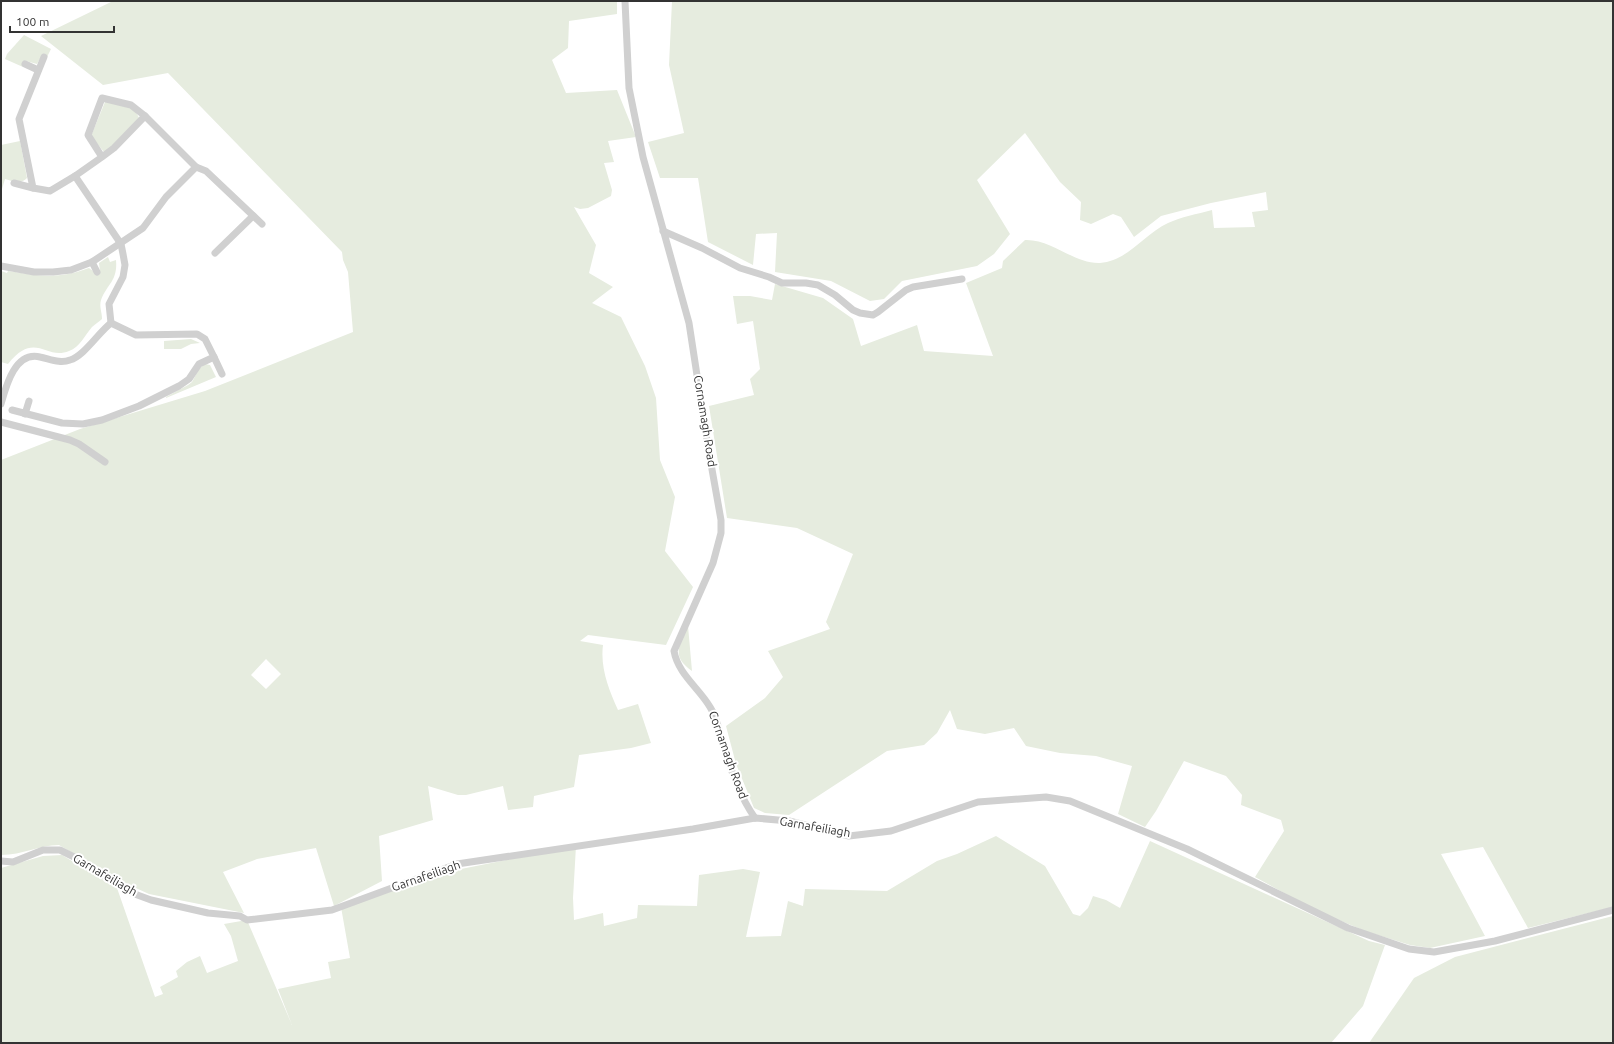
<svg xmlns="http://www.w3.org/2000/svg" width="1614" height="1044" font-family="Ubuntu,sans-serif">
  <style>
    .green { fill: #e6ecdf; fill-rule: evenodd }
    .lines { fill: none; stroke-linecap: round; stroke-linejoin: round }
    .minor { stroke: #d0d0d0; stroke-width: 7 }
    .labels { text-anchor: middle; stroke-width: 4; stroke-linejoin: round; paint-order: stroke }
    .street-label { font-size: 12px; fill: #333; stroke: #fff }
  </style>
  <rect width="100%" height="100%" fill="#fff"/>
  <g class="green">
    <path d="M113 1H617V14L569 21 568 48 552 60 566 93 617 90 636 137 608 141 614 162 604 163 612 190 611 196 588 208 580 209 574 207 596 245 589 273 613 287 592 303 621 317 645 366 656 398 660 460 675 497 665 551 693 587 666 645 588 635 580 641 603 645C600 668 609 690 618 710L638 704 651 743 631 748 579 755 574 787 534 796 533 807 508 810 503 786 466 795H458L428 786 433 820 379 836 382 881 334 906 316 848 257 859 223 872 244 913 149 894 127 884 59 845C39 845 23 855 1 855V460L80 429 205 391 353 332 348 272 343 260 342 252 168 73 103 85 41 36ZM266 659 281 674 266 689 251 675Z"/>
    <path d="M672 1H1613V907L1528 928 1483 847 1441 854 1485 936 1430 948 1410 945 1365 931 1315 910 1255 877 1284 831 1281 820 1241 805 1242 795 1226 776 1184 761 1156 811 1145 827 1118 814 1132 766 1096 756 1060 753 1026 746 1014 728 985 734 957 729 950 710 937 733 924 745 887 751 789 815 765 813 754 808 736 764 726 726 765 698 783 677 768 651 830 629 826 622 853 554 797 528 727 518 709 406 754 395 750 379 760 369 753 321 737 324 733 296H750L772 300 775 284 823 298 853 319 861 346 917 325 924 351 993 356 966 283 1002 268 1003 261 1025 240C1052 239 1074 264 1100 263 1128 261 1144 234 1168 223 1181 217 1197 214 1212 210L1214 228 1255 227 1252 212 1268 210 1266 192 1211 203 1161 216 1134 237 1121 217 1113 214 1091 224 1080 220 1081 202 1060 182 1025 133 977 180 1010 234 994 254 977 266 902 281 884 299 870 301 831 281 775 272 777 233 756 234 753 265 708 242 698 178H660L648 142 684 133 669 65Z"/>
    <path d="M24 35 51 49 47 57 42 55 37 64 26 61 23 67 5 59 7 54Z"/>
    <path d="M105 102C117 104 135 105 139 118L110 148 104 152 91 136Z"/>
    <path d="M20 141 27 178C21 185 13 181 5 179L2 189 1 145Z"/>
    <path d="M108 257 110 262 116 260C118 281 107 284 101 300 99 307 102 312 102 319 99 322 95 324 92 327 85 335 80 347 69 351 46 361 35 330 8 364L1 362V271L7 273 8 271C28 274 47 278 68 274 75 273 82 270 89 268L93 271H100L99 263Z"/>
    <path d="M191 339 200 343 191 344 181 349H164V341Z"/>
    <path d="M205 364 210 365 216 377 166 398V397L188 385 192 382 199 369Z"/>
    <path d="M688 626 692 671C671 656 679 646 688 626Z"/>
    <path d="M996 836 1045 866 1073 914 1080 916 1088 908 1093 896 1106 900 1120 908 1150 841 1369 941 1385 945 1363 1006 1331 1043H1V868L43 856 62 855 117 888 155 997 163 994 160 987 178 977 176 971 187 962 200 956 207 973 238 961 231 936 224 924 247 920 292 1025 278 989 331 978 328 962 350 958 341 907 461 869 576 846 573 898 574 920 603 913 604 926 637 918 638 905 697 906 699 875 743 869 760 872 746 937 781 936 788 901 803 906 805 889 887 891 937 861 957 854Z"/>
    <path d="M1613 916V1043H1369L1414 978 1455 957Z"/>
  </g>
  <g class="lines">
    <g class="minor">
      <path d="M625 1 629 88 643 157 689 323 708 447 721 520V533L713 563 674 651C678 674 699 688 710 707 718 719 719 732 723 745 731 770 740 797 755 818"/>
      <path d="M44 57 19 119 33 188 50 191 75 176 121 244 123 254 125 265 123 277 109 304 111 323"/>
      <path d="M25 64 38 70"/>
      <path d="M196 167 206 171 262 224"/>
      <path d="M75 176 102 157 88 135 102 98 131 105 145 116 114 148 102 157"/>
      <path d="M14 183 33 188"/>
      <path d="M663 231 702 248 740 268 769 277 782 283H806L818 285 835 295 853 310 860 313 873 315 878 312 906 290 913 287 962 279"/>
      <path d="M215 253 253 216"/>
      <path d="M92 262 97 272"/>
      <path d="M1 266 34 272H53L71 270 92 262 143 228 166 197 196 167 145 116"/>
      <path d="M214 357 222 374"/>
      <path d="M1 404C6 386 15 351 40 357 50 359 60 364 70 360 84 356 98 333 111 323L136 335 197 334 205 339 214 357 199 364 189 379 179 386 139 406 102 420 83 424 62 423 12 410"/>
      <path d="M25 414 29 401"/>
      <path d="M1 422 70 440 79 444 105 462"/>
      <path d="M1 861 13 862 43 850H60L78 859 132 893 151 900 208 913 240 916 247 920 332 910 457 864 693 829 755 818 789 821 849 836 891 831 978 802 1046 797 1070 801 1187 849 1348 928 1409 949 1434 952 1495 941 1613 910"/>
    </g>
  </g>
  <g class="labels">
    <g class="street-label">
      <text transform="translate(705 421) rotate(81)" y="4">Cornamagh Road</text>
      <text transform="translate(728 755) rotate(70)" y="4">Cornamagh Road</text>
      <text transform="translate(815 827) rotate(10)" y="4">Garnafeiliagh</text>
      <text transform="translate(105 875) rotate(30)" y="4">Garnafeiliagh</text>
      <text transform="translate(426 876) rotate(-19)" y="4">Garnafeiliagh</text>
    </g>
  </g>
  <rect width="1614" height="1044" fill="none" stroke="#333333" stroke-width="4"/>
  <path d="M10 26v6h104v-6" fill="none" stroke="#333333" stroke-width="2"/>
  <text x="16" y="26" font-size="12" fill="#333333" stroke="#ffffff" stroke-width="3" paint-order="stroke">100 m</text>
</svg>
